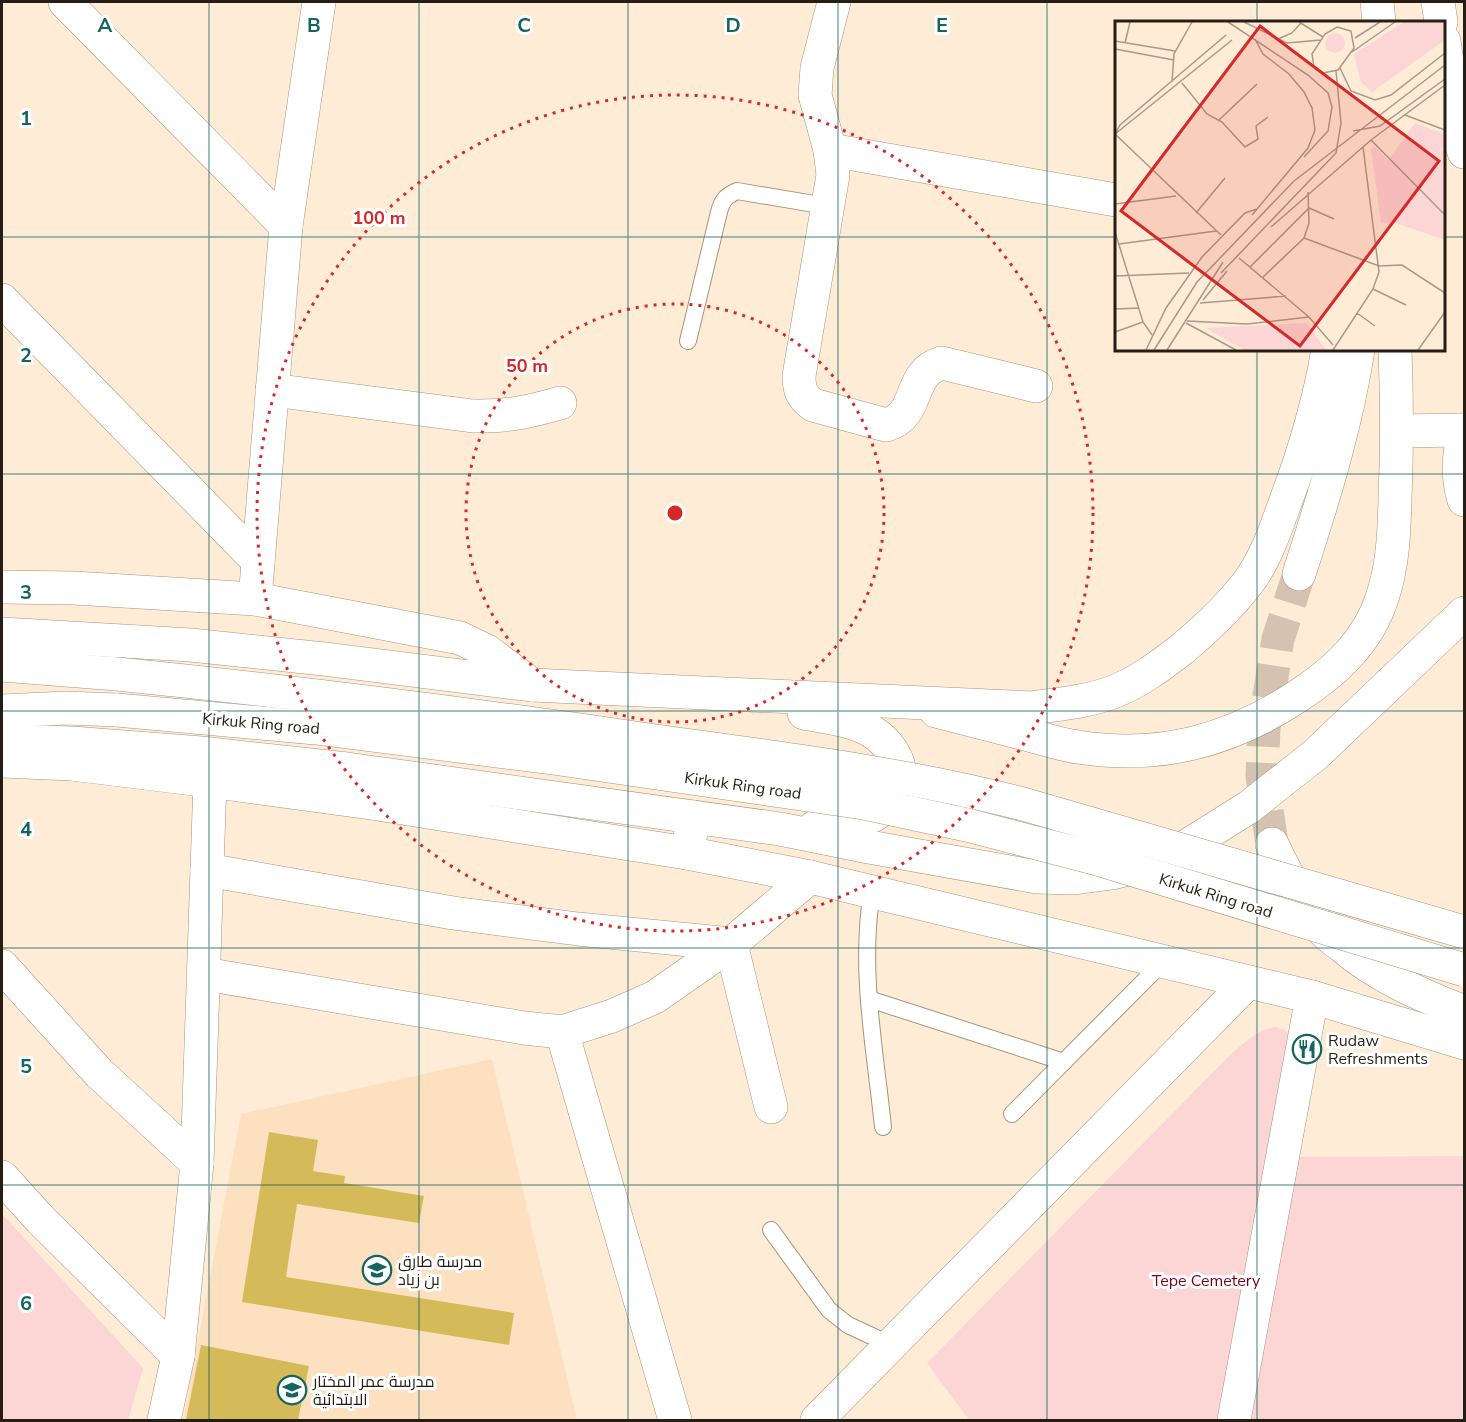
<svg xmlns="http://www.w3.org/2000/svg" width="1466" height="1422" font-family="'Nunito Sans',Cairo,sans-serif">
  <style>
    .built { fill: #fde0bf }
    .green { fill: #fcd6d4 }
    .building { fill: #d4ba59 }
    .lines { fill: none; stroke-linecap: round; stroke-linejoin: round }
    .highway-tunnel { stroke: #d4c3b0; stroke-width: 33; stroke-dasharray: 33 16; stroke-linecap: butt }
    .lane-casing { stroke: #a8937a; stroke-width: 18 }
    .street-casing { stroke: #a8937a; stroke-width: 34 }
    .secondary-casing { stroke: #a8937a; stroke-width: 34 }
    .highway-casing { stroke: #a8937a; stroke-width: 34 }
    .lane { stroke: #fff; stroke-width: 16 }
    .street { stroke: #fff; stroke-width: 33 }
    .secondary { stroke: #fff; stroke-width: 33 }
    .highway { stroke: #fff; stroke-width: 33 }
    .highway-bridge-casing { stroke: #a8937a; stroke-width: 34; stroke-linecap: butt }
    .highway-bridge { stroke: #fff; stroke-width: 33 }
    .grid { fill: none; stroke: #146462; stroke-width: 1.5; stroke-opacity: 0.55 }
    .ring { fill: none; stroke: #d62828; stroke-width: 3; stroke-dasharray: 3 6 }
    .labels { text-anchor: middle; stroke-width: 6; stroke-linejoin: round; paint-order: stroke }
    .street-label { font-size: 16px; fill: #261e14; stroke: #fff }
    .poi-label { font-size: 16px; fill: #261e14; stroke: #fff; text-anchor: start }
    .park-label { font-size: 16px; fill: #7d0018; stroke: #fff }
    .inset-road { fill: none; stroke: #a89a89; stroke-width: 1.5 }
    .view { fill: #d62828; fill-opacity: 0.15; stroke: #d62828; stroke-width: 3 }
    .inset-edge { fill: none; stroke: #261e14; stroke-width: 3 }
    .grid-label { font-size: 20px; text-anchor: middle; font-weight: bold; fill: #146462; stroke: #fff; stroke-width: 6; stroke-linejoin: round; paint-order: stroke }
    .centre { fill: #d62828; stroke: #fff; stroke-width: 3 }
    .ring-label { font-size: 18px; text-anchor: middle; font-weight: bold; fill: #d62828; stroke: #fff; stroke-width: 6; stroke-linejoin: round; paint-order: stroke }
  </style>
  <rect width="100%" height="100%" fill="#ffecd7"/>
  <path class="built" d="M492 1059 577 1420H183L241 1114Z"/>
  <g class="green">
    <path d="M1276 1027 1285 1030 1292 1037 1272 1157 1464 1156V1420H969L927 1363 1231 1054C1245 1043 1258 1028 1276 1027Z"/>
    <path d="M2 1214 143 1368 128 1420H2Z"/>
  </g>
  <g class="building">
    <path d="M269 1132 318 1140 313 1171 345 1176 344 1183 424 1196 419 1223 297 1204 286 1277 514 1313 509 1345 242 1302Z"/>
    <path d="M201 1345 309 1366 298 1420H186Z"/>
  </g>
  <g class="lines">
    <path class="highway-tunnel" d="M1272 844 1262 776 1264 728 1278 639 1299 574"/>
    <g class="lane-casing">
      <g id="lane">
        <path d="M688 341 719 212C722 200 726 196 737 191L826 206"/>
        <path d="M872 892C859 969 875 1049 883 1127"/>
        <path d="M869 999 1064 1062"/>
        <path d="M1012 1114 1163 962"/>
        <path d="M771 1230 829 1310 848 1325 891 1345"/>
      </g>
    </g>
    <g class="street-casing">
      <g id="street">
        <path d="M65 2 286 226"/>
        <path d="M834 2 817 68 815 95 830 150 833 175 799 376C799 390 802 397 813 405L886 425C922 415 906 373 942 363L1036 386"/>
        <path d="M830 150 1116 200"/>
        <path d="M2 300 258 561"/>
        <path d="M272 390 473 416C505 417 529 412 560 403"/>
        <path d="M2 587 74 588 255 599 460 638 487 651 532 685"/>
        <path d="M255 599 286 226 319 2"/>
        <path d="M2 761 72 764 210 781 371 803 687 853 810 877 1312 997 1464 1043"/>
        <path d="M207 870 453 913 578 929 731 944 771 1107"/>
        <path d="M2 966 99 1073 197 1163"/>
        <path d="M205 974 524 1028 562 1032 612 1016 655 997 731 944 810 877"/>
        <path d="M562 1032 675 1420"/>
        <path d="M2 1177 40 1219 178 1356"/>
        <path d="M164 1420 178 1356 197 1163 210 781"/>
        <path d="M817 1420 1248 982"/>
        <path d="M1234 1420 1312 997"/>
      </g>
    </g>
    <g class="secondary-casing">
      <g id="secondary">
        <path d="M1377 2 1379 22"/>
        <path d="M1438 2 1441 22"/>
        <path d="M1444 41 1457 131 1464 152"/>
        <path d="M1398 431 1464 430"/>
        <path d="M1464 433C1458 457 1457 477 1464 500"/>
        <path d="M936 711C967 719 998 727 1029 735 1045 739 1061 745 1078 747 1159 760 1230 741 1298 696 1335 672 1368 642 1382 598 1393 566 1394 533 1395 500 1397 449 1397 400 1395 350"/>
      </g>
    </g>
    <g class="highway-casing">
      <g id="highway">
        <path d="M1299 574C1323 500 1346 427 1358 350"/>
        <path d="M2 634 191 645 324 659 532 685 1032 708C1059 704 1087 702 1113 692 1139 682 1160 666 1182 649 1207 628 1233 604 1252 577 1267 555 1276 528 1285 503 1304 453 1319 402 1328 350"/>
        <path d="M2 665 117 674"/>
        <path d="M2 711 66 708 117 710"/>
        <path d="M804 713C825 717 853 720 871 731 905 752 913 794 874 815 856 825 834 825 815 827"/>
        <path d="M2 741 72 743 201 753 347 769 780 829 869 847 1037 877 1074 878 1112 873 1148 864 1182 849 1249 807 1315 755 1464 613"/>
        <path d="M1272 844C1286 874 1301 902 1321 928 1327 935 1335 941 1342 946 1378 977 1421 995 1464 1012"/>
        <path d="M687 853 694 817"/>
      </g>
    </g>
    <use href="#lane" class="lane"/>
    <use href="#street" class="street"/>
    <use href="#secondary" class="secondary"/>
    <use href="#highway" class="highway"/>
    <g class="highway-bridge-casing">
      <g id="highway-bridge">
        <path d="M117 674C297 692 477 715 656 741 779 758 903 773 1023 804L1464 932"/>
        <path d="M117 710 316 728 553 758 864 803 967 825 1094 858 1464 970"/>
      </g>
    </g>
    <use href="#highway-bridge" class="highway-bridge"/>
  </g>
  <path class="grid" d="M209 2V1420M419 2V1420M628 2V1420M838 2V1420M1047 2V1420M1257 2V22M2 237H1116M1444 237H1464M1257 350V1420M2 474H1464M2 711H1464M2 948H1464M2 1185H1464"/>
  <g class="ring">
    <circle cx="675" cy="513" r="209"/>
    <circle cx="675" cy="513" r="418"/>
  </g>
  <defs>
    <g id="restaurant-ring" transform="scale(1.5)"><circle r="9.5" fill="#fff" stroke="#146462" stroke-width="1.5"/><path d="M-5-6h1v4h1v-4h1v4h1v-4h1v5L-1.5 .5V6h-2V.5L-5-1ZM5-6V6H3V1.5H1.5Q1.5-4 5-6Z" fill="#146462"/></g>
    <g id="school-ring" transform="scale(1.5)"><circle r="9.5" fill="#fff" stroke="#146462" stroke-width="1.5"/><path d="M0-5L7-2L0 1L-7-2ZM-4 1L0 2.5L4 1V4Q0 6-4 4Z" fill="#146462"/></g>
  </defs>
  <g fill-rule="evenodd">
    <use href="#restaurant-ring" x="1307" y="1049"/>
    <use href="#school-ring" x="377" y="1270"/>
    <use href="#school-ring" x="292" y="1390"/>
  </g>
  <g class="labels">
    <g class="street-label">
      <text transform="translate(261 723) rotate(5)" y="6">Kirkuk Ring road</text>
      <text transform="translate(743 785) rotate(8)" y="6">Kirkuk Ring road</text>
      <text transform="translate(1216 895) rotate(17)" y="6">Kirkuk Ring road</text>
    </g>
    <g class="poi-label">
      <text x="1328" y="1046">Rudaw<tspan x="1328" dy="18">Refreshments</tspan></text>
      <text x="398" y="1267">مدرسة طارق<tspan x="398" dy="18">بن زياد</tspan></text>
      <text x="313" y="1387">مدرسة عمر المختار<tspan x="313" dy="18">الابتدائية</tspan></text>
    </g>
    <g class="park-label">
      <text x="1206" y="1286">Tepe Cemetery</text>
    </g>
  </g>
  <g transform="translate(1115 21)">
    <rect width="330" height="330" fill="#ffecd7"/>
    <path d="M289 1H330V19L257 71 246 61 239 33ZM210 22a10 10 0 1 1 20 0a10 10 0 1 1-20 0ZM300 102 330 113V186L326 193 330 197V219L284 203 266 202 256 128 259 125 273 139ZM192 302 211 329H129L91 307Z" fill="#fcd6d4"/>
    <path class="inset-road" d="M113 1 193 54 213 72 217 86 213 110 189 136M129 1 172 22 206 19M184 1 208 16M222 6 236 10 239 27 223 49 208 52 199 46 197 33 210 13ZM240 17 265 1M163 18 177 12 186 2M0 20 60 30M10 22 15 1M0 28 59 39M237 31 280 1M225 47 236 70 260 79 276 74 330 32M57 61 59 33 77 1M67 62 92 93 107 101 130 126 143 118 141 105 153 96M290 94 330 109M104 99 142 63M238 110 265 105 330 58M0 113 117 19M0 113 5 104 111 14M0 113 106 214M256 119 330 194M0 183 61 175M81 192 110 157M137 194 193 127 200 109 197 87 189 71 174 53 148 33 140 18M156 206 256 119 330 64M0 211 28 301 37 314M189 217 264 245 287 244 330 272M4 223 101 210M124 237 194 296 218 324M135 246 194 187 219 198M106 252 221 132 226 102 221 50M0 255 74 252M148 256 189 217 194 202 193 171M258 268 291 284M88 279 112 250M85 282 171 275M0 288 24 287M242 292 260 305M72 300 132 303 194 296M71 302 121 329M0 311 28 301M31 329 51 287 87 236 130 192 142 188M39 329 82 261 179 160 330 44M52 329 108 241M218 329 258 268 264 251 248 126M303 329 330 291"/>
    <path class="view" d="M145 5 324 140 185 325 6 190Z"/>
    <rect width="330" height="330" class="inset-edge"/>
  </g>
  <g class="grid-label">
    <text x="105" y="32">A</text>
    <text x="314" y="32">B</text>
    <text x="524" y="32">C</text>
    <text x="733" y="32">D</text>
    <text x="942" y="32">E</text>
    <text x="26" y="125">1</text>
    <text x="26" y="362">2</text>
    <text x="26" y="599">3</text>
    <text x="26" y="836">4</text>
    <text x="26" y="1073">5</text>
    <text x="26" y="1310">6</text>
  </g>
  <circle cx="675" cy="513" r="9" class="centre"/>
  <g class="ring-label">
    <text x="379" y="224">100 m</text>
    <text x="527" y="372">50 m</text>
  </g>
  <rect width="1466" height="1422" fill="none" stroke="#261e14" stroke-width="6"/>
</svg>
